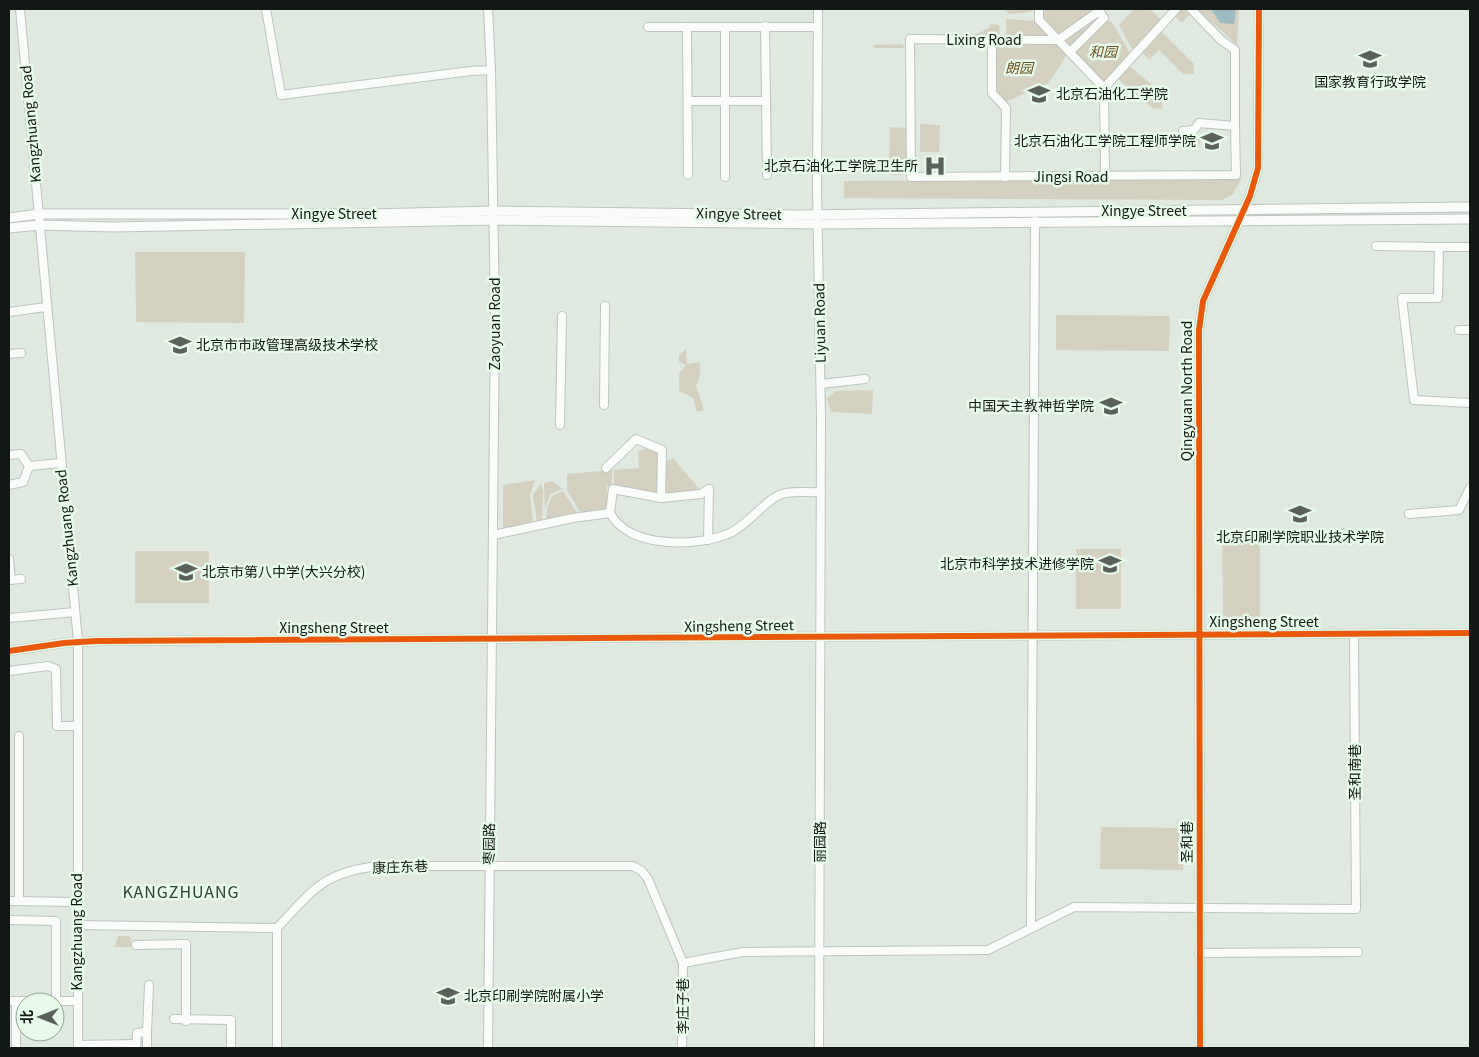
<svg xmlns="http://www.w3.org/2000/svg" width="1479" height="1057" font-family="Georgia,'Noto Sans SC',serif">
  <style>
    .green { fill: #d5d1c1 }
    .water { fill: #9dbcc1 }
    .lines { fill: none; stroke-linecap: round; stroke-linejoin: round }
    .minor-casing { stroke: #bcc4bd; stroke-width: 10 }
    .major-casing { stroke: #bcc4bd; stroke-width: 11 }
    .minor { stroke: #fafcfa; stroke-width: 8 }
    .major { stroke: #fafcfa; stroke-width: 9 }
    .cycleway-casing { stroke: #e8fbea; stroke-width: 9 }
    .cycleway { stroke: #e8590c; stroke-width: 6 }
    .labels { text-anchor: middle; stroke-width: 5; stroke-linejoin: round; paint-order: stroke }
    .street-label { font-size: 14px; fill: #121813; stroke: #e8fbea }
    .park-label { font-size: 14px; font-style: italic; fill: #6b511f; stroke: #e8fbea }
    .poi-label { font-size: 14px; fill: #121813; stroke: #e8fbea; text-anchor: start }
    .quarter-label { font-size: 16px; letter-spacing: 1px; fill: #324034; stroke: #e8fbea }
  </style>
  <rect width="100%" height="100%" fill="#dfe9e0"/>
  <g class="green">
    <path d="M1005 9H1034L1030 12 1009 14Z"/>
    <path d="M1044 9H1096L1058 37 1044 17Z"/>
    <path d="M1134 9H1150L1162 21 1134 52 1119 25Z"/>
    <path d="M1181 9H1187L1191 13 1182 23 1174 15Z"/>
    <path d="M1197 9H1239L1237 45Z"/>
    <path d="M1099 11 1104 18 1070 52 1058 40Z"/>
    <path d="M1006 19 1038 21 1049 33 1048 37 1006 38Z"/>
    <path d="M1111 21 1131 55 1104 83 1073 53 1104 22Z"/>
    <path d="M990 24 999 25 1000 39H975V35L989 28Z"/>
    <path d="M1160 30 1194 64V74H1183L1159 50 1149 60 1140 50Z"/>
    <path d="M994 42 1057 43 1066 56 1049 83 1005 102 995 92Z"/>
    <path d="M902 44 905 48H874V45Z"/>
    <path d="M1127 64 1163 94 1162 109 1152 108 1116 77Z"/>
    <path d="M920 124 940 125 939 152H920Z"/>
    <path d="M890 127 907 128V172L903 175H889Z"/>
    <path d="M1195 132 1199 137 1200 143 1197 147H1184V133Z"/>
    <path d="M1242 178 1233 194 1222 200 844 198V181Z"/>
    <path d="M135 252H245L244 323 136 322Z"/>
    <path d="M1056 315 1170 316 1169 351 1056 350Z"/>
    <path d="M686 349 687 364 700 362V375L696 386 704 410 697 412 693 398 679 391V374L686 365 679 362V355Z"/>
    <path d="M873 390 872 414 831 412 827 399 835 391Z"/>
    <path d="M647 448 658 453V495L614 487V470L639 468 638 451Z"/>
    <path d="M673 458 700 490 664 496V462Z"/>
    <path d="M613 470 611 487 607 486V510L580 512 567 490V474Z"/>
    <path d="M535 480 530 495 533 522 503 530V485Z"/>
    <path d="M552 481 562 489 550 494 545 508 544 483Z"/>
    <path d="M541 483 543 491 542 521 537 522 533 495Z"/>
    <path d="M563 491 577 513 546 521 547 509 552 496Z"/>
    <path d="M1222 538H1260V617H1223Z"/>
    <rect x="1076" y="549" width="45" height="60"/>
    <rect x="135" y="551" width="74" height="52"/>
    <path d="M1101 827 1184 828 1183 870 1100 869Z"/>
    <path d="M118 936H129L131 938V947H115Z"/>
  </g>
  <path class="water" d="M1211 9H1236L1234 24 1220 23Z"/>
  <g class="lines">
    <g class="minor-casing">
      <g id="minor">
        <path d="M20 9 78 641V1048"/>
        <path d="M266 9 281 95 471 71 491 70"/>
        <path d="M488 9 491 70 495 315 488 1048"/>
        <path d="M818 9 817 188 821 418 819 1048"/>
        <path d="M1039 9V20L1058 40 910 39 911 177 1236 175 1235 126"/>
        <path d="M1099 11 1058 40 1104 88 1176 9"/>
        <path d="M648 27H818"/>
        <path d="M687 27 688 175"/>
        <path d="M725 27V177"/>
        <path d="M992 40V93L1006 108 1005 177"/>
        <path d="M1070 52 1104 18 1099 11"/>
        <path d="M1104 88 1105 177"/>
        <path d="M688 101H766L765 26"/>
        <path d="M766 101 767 175"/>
        <path d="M1183 131 1194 130 1199 123 1235 126V50L1221 40 1191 9"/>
        <path d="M1104 140H1125"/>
        <path d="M1376 246 1439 247 1438 298H1402L1414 400 1470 403"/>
        <path d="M1439 247H1470"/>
        <path d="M9 312 46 307"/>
        <path d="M1459 330H1470"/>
        <path d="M9 354 21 353"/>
        <path d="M821 384 865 379"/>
        <path d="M604 405 605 306"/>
        <path d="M560 425 562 316"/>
        <path d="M9 455 21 454 29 466 23 482 9 485"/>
        <path d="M29 466 60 463"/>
        <path d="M606 468 636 439 662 450 661 498 701 494 709 489"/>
        <path d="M610 513 613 489 661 498"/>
        <path d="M1409 514 1459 510 1470 488"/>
        <path d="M493 535 573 518 610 513C629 549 698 547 730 533 748 525 767 498 782 494 793 490 809 493 821 492"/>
        <path d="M708 540 709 489"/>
        <path d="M9 559 11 580"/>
        <path d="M9 580 21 579"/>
        <path d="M9 618 75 612"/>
        <path d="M9 651 64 643 96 641C554 640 1012 637 1470 633"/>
        <path d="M9 671 48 666 56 669 57 726H78"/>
        <path d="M19 736V901"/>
        <path d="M9 901 77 902"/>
        <path d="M9 920 56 921V1001"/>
        <path d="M78 925 277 928C313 890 322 873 377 866H633L642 871 648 879 683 963 682 1048"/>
        <path d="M1031 928 1035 221"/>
        <path d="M136 945 186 944V1021"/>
        <path d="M1199 953 1358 952"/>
        <path d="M683 963 743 952 988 950 1074 907 1356 909 1354 635"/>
        <path d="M9 1001H78"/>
        <path d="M174 1019 231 1020V1048"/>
        <path d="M147 1032 149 985"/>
        <path d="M78 1045 136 1044"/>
        <path d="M16 1048V1001"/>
        <path d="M136 1048 137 1033 147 1032V1048"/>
        <path d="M277 1048V928"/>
        <path d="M1200 1048 1199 330 1203 301 1250 196 1258 168 1259 9"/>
      </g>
    </g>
    <g class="major-casing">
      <g id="major">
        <path d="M9 218 39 214H370L494 211 796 215 1470 207"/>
        <path d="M9 228 40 225 113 227 494 220 818 224 1470 219"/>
      </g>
    </g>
    <use href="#minor" class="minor"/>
    <use href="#major" class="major"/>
    <g class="cycleway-casing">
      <g id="cycleway">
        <path d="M9 651 64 643 96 641C554 640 1012 637 1470 633"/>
        <path d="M1200 1048 1199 330 1203 301 1250 196 1258 168 1259 9"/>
      </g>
    </g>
    <use href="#cycleway" class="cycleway"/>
  </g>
  <defs>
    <g id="university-bare" transform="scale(1.725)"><path d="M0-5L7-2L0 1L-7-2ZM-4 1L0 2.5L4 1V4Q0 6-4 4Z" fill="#5a615b" stroke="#e8fbea" stroke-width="2.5" paint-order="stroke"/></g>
    <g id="hospital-bare" transform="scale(1.725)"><path d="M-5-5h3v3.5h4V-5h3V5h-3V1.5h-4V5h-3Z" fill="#5a615b" stroke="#e8fbea" stroke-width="2.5" paint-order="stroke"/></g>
    <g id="school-bare" transform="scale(1.725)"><path d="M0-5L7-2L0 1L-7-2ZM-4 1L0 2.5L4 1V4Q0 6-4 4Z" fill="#5a615b" stroke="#e8fbea" stroke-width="2.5" paint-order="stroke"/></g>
  </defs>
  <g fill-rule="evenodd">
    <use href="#university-bare" x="1370" y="59"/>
    <use href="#university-bare" x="1039" y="94"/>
    <use href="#university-bare" x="1212" y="141"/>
    <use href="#hospital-bare" x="935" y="166"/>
    <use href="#school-bare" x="180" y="345"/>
    <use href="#university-bare" x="1111" y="406"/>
    <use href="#university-bare" x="1300" y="514"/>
    <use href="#university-bare" x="1110" y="564"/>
    <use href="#school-bare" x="186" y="572"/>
    <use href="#school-bare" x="448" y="996"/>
  </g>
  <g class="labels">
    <g class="street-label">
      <text x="984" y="45">Lixing Road</text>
      <text transform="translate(31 124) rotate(-95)" y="5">Kangzhuang Road</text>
      <text x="1071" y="182">Jingsi Road</text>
      <text x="1144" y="216">Xingye Street</text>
      <text x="334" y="219">Xingye Street</text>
      <text transform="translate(739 214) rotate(1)" y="5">Xingye Street</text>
      <text transform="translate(820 323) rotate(-91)" y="5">Liyuan Road</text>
      <text transform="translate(495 324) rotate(-90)" y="5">Zaoyuan Road</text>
      <text transform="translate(1187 391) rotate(-90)" y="5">Qingyuan North Road</text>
      <text transform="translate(67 528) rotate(-96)" y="5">Kangzhuang Road</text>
      <text x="1264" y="627">Xingsheng Street</text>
      <text transform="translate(739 626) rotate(-1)" y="5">Xingsheng Street</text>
      <text x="334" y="633">Xingsheng Street</text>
      <text transform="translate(1355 772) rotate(-90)" y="5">圣和南巷</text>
      <text transform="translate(820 842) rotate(-90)" y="5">丽园路</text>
      <text transform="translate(1187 842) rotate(-90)" y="5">圣和巷</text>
      <text transform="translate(489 844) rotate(-89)" y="5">枣园路</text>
      <text transform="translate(400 867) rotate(-2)" y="5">康庄东巷</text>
      <text transform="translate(77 932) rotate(-90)" y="5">Kangzhuang Road</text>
      <text transform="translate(683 1006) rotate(-90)" y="5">李庄子巷</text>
    </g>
    <g class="park-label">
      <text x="1103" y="57">和园</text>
      <text x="1019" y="73">朗园</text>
    </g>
    <g class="poi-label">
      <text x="1370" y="87" text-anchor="middle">国家教育行政学院</text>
      <text x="1056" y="99">北京石油化工学院</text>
      <text x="1196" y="146" text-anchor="end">北京石油化工学院工程师学院</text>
      <text x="918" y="171" text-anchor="end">北京石油化工学院卫生所</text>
      <text x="196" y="350">北京市市政管理高级技术学校</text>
      <text x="1094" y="411" text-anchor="end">中国天主教神哲学院</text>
      <text x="1300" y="542" text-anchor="middle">北京印刷学院职业技术学院</text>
      <text x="1094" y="569" text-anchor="end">北京市科学技术进修学院</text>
      <text x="202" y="577">北京市第八中学(大兴分校)</text>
      <text x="464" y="1001">北京印刷学院附属小学</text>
    </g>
    <g class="quarter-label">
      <text x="181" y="898">KANGZHUANG</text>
    </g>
  </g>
  <rect width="1479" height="1057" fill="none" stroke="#121813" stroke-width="20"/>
  <g transform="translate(40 1017) rotate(270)"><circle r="24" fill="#e8fbea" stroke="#92a094"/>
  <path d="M0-4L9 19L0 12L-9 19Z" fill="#5a615b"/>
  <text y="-8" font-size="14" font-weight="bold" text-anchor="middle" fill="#121813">北</text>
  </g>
</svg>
